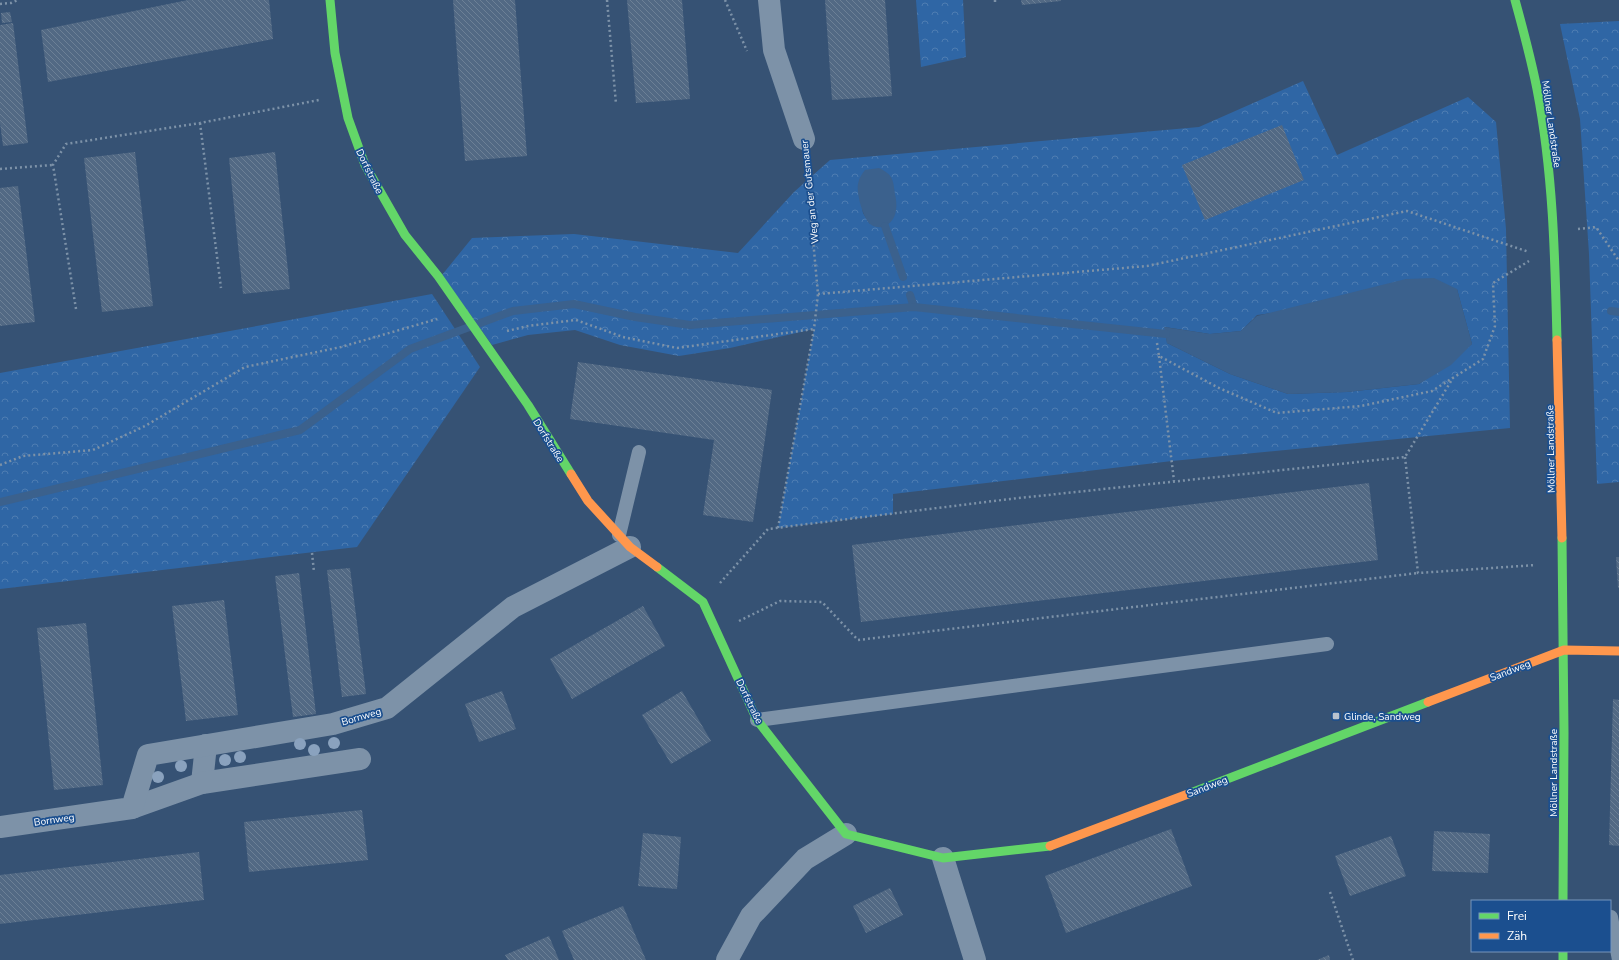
<svg xmlns="http://www.w3.org/2000/svg" width="1619" height="960" font-family="'Nunito Sans',sans-serif">
  <style>
    .forest { fill: url(#forest-crowns); fill-rule: evenodd }
    .water { fill: #3b618d }
    .lines { fill: none; stroke-linecap: round; stroke-linejoin: round }
    .stream { stroke: #3b618d; stroke-width: 8 }
    .building { fill: url(#building-back-hatch) }
    .path { stroke: #7d92a8; stroke-width: 2.5; stroke-dasharray: 2 3; stroke-linecap: butt }
    .lane { stroke: #7d92a8; stroke-width: 14 }
    .street { stroke: #7d92a8; stroke-width: 22 }
    .fast { stroke: #63d668; stroke-width: 9 }
    .slow { stroke: #ff974d; stroke-width: 9 }
    .tree { fill: #8aa2be }
    .poi-dot { fill: #b9c2ce; stroke: #1b4f8f; stroke-width: 1.5 }
    .labels { text-anchor: middle; stroke-width: 3.5; stroke-linejoin: round; paint-order: stroke }
    .street-label { font-size: 10px; fill: #fff; stroke: #1b4f8f }
    .poi-label { font-size: 10px; fill: #fff; stroke: #1b4f8f; text-anchor: start }
  </style>
  <defs>
    <pattern id="forest-crowns" width="20" height="18" patternUnits="userSpaceOnUse"><rect width="20" height="18" fill="#2f66a5"/><path d="M2 6a3 3 0 1 1 6 0M12 15a3 3 0 1 1 6 0" fill="none" stroke="#4e7db2"/></pattern>
    <pattern id="building-back-hatch" width="6" height="6" patternUnits="userSpaceOnUse"><rect width="6" height="6" fill="#526984"/><path d="M-1 5l2 2M0 0l6 6M5-1l2 2" fill="none" stroke="#6c8096"/></pattern>
  </defs>
  <rect width="100%" height="100%" fill="#365274"/>
  <g class="forest">
    <path d="M916 0H963L966 57 921 67Z"/>
    <path d="M1619 21V482L1597 484 1589 254 1580 119 1560 24Z"/>
    <path d="M1303 81 1337 155 1468 97 1496 122 1506 229 1510 428 1172 461 893 494V514L778 528 814 329 730 348 679 356 620 345 575 330 528 335 492 345 442 275 472 238 574 234 738 253 794 192 830 160 1199 127ZM858 186 870 224 863 213ZM1457 289 1472 344 1419 384 1347 392 1288 394 1230 374 1167 343 1165 327 1210 334 1241 331 1257 315Z"/>
    <path d="M432 294 480 367 357 547 0 589V373Z"/>
  </g>
  <g class="water">
    <path d="M879 168C893 175 893 179 895 194 896 199 897 205 896 210 895 222 882 233 870 224 863 218 856 192 858 184 859 178 862 174 865 170Z"/>
    <path d="M1434 278 1457 289 1472 344 1451 365 1419 384 1347 392 1288 394 1230 374 1167 343 1164 327 1210 334 1241 331 1257 316 1406 279Z"/>
  </g>
  <g class="lines">
    <g class="stream">
      <path d="M885 226 903 277"/>
      <path d="M910 295 914 307"/>
      <path d="M1611 311 1619 312"/>
      <path d="M0 502 300 430 410 349 513 311 574 304 635 317 690 325 914 307 1166 334"/>
    </g>
  </g>
  <g class="building">
    <path d="M188 0H269L273 39 48 82 41 30Z"/>
    <path d="M453 0H515L527 156 465 161Z"/>
    <path d="M627 0H682L690 99 636 103Z"/>
    <path d="M825 0H885L892 96 832 100Z"/>
    <path d="M1021 0H1061V1L1022 5Z"/>
    <path d="M10 12 12 22 2 23 1 13Z"/>
    <path d="M13 23 28 143 3 146 0 123V25Z"/>
    <path d="M1282 125 1304 180 1205 220 1182 165Z"/>
    <path d="M135 152 153 306 102 312 84 158Z"/>
    <path d="M275 152 290 289 243 294 229 158Z"/>
    <path d="M18 186 35 322 0 326V188Z"/>
    <path d="M578 362 772 390 753 522 703 515 714 440 570 419Z"/>
    <path d="M1369 483 1378 560 861 622 852 545Z"/>
    <path d="M1616 557H1619V588H1618Z"/>
    <path d="M350 568 366 694 342 697 327 570Z"/>
    <path d="M299 573 316 714 293 717 275 576Z"/>
    <path d="M224 600 238 715 186 721 172 606Z"/>
    <path d="M643 606 665 646 572 699 550 659Z"/>
    <path d="M86 623 103 785 54 790 37 628Z"/>
    <path d="M502 691 516 729 479 742 465 704Z"/>
    <path d="M682 691 711 741 671 764 642 715Z"/>
    <path d="M1613 699 1619 700V846L1609 845Z"/>
    <path d="M362 810 368 860 249 872 244 822Z"/>
    <path d="M1171 829 1192 886 1066 933 1045 876Z"/>
    <path d="M1434 831 1490 834 1488 873 1432 871Z"/>
    <path d="M643 833 681 837 677 889 638 886Z"/>
    <path d="M1391 836 1406 876 1350 896 1335 856Z"/>
    <path d="M199 852 204 900 0 924V875Z"/>
    <path d="M890 888 903 915 866 933 853 906Z"/>
    <path d="M623 906 646 960H574L562 931Z"/>
    <path d="M549 936 559 960H508L505 955Z"/>
    <path d="M1329 955 1330 960H1317Z"/>
  </g>
  <g class="lines">
    <g class="path">
      <path d="M607 0 616 104"/>
      <path d="M725 0 747 51"/>
      <path d="M995 0V4"/>
      <path d="M0 4 11 3 18 0"/>
      <path d="M200 123 221 288"/>
      <path d="M0 169 53 165"/>
      <path d="M1578 229 1596 227 1619 261"/>
      <path d="M818 294 1147 266 1407 211 1529 252"/>
      <path d="M76 309 53 165 66 144 200 123 319 100"/>
      <path d="M507 331 528 326 576 320 623 337 677 348 814 329"/>
      <path d="M1157 343 1159 356 1219 388 1277 413 1361 406 1432 391 1483 359 1495 326 1493 283 1529 261"/>
      <path d="M1159 356 1174 481"/>
      <path d="M1405 457 1418 573 1536 565"/>
      <path d="M0 465 23 456 93 450 145 426 245 367 341 347 437 319"/>
      <path d="M778 528 814 329 818 294 806 163"/>
      <path d="M312 553 314 572"/>
      <path d="M720 583 768 529 1010 499 1405 457 1453 378"/>
      <path d="M739 621 780 601 822 602 858 640 1418 573"/>
      <path d="M1330 892 1353 960"/>
    </g>
    <g class="lane">
      <path d="M619 535 639 452"/>
      <path d="M757 720 1327 644"/>
      <path d="M1611 917 1619 960"/>
    </g>
    <g class="street">
      <path d="M769 0 774 50 804 139"/>
      <path d="M202 783 206 745"/>
      <path d="M132 808 202 783 360 759"/>
      <path d="M0 827 132 808 148 755 333 724 387 708 513 607 630 547"/>
      <path d="M943 858 975 960"/>
      <path d="M727 960 751 916 805 859 846 834"/>
    </g>
    <g class="fast">
      <path d="M330 0 335 53 348 118 365 165 405 235 438 276 528 405 571 474"/>
      <path d="M1515 0C1523 29 1531 59 1537 89 1553 171 1555 256 1557 340"/>
      <path d="M1562 538 1564 733 1563 901"/>
      <path d="M657 567 703 602 757 720 846 834 943 858 1050 846"/>
      <path d="M1188 794 1428 702"/>
      <path d="M1563 951V960"/>
    </g>
    <g class="slow">
      <path d="M1557 340 1562 538"/>
      <path d="M571 474 588 501 630 547 657 567"/>
      <path d="M1428 702 1564 650 1619 651"/>
      <path d="M1050 846 1188 794"/>
    </g>
  </g>
  <g class="tree">
    <circle cx="334" cy="743" r="6"/>
    <circle cx="300" cy="744" r="6"/>
    <circle cx="314" cy="750" r="6"/>
    <circle cx="240" cy="757" r="6"/>
    <circle cx="225" cy="760" r="6"/>
    <circle cx="181" cy="766" r="6"/>
    <circle cx="158" cy="777" r="6"/>
  </g>
  <rect class="poi-dot" x="1332" y="712" width="8" height="8" rx="2"/>
  <g class="labels">
    <g class="street-label">
      <text transform="translate(1552 124) rotate(82)" y="4">Möllner Landstraße</text>
      <text transform="translate(370 171) rotate(64)" y="4">Dorfstraße</text>
      <text transform="translate(809 192) rotate(-96)" y="4">Weg an der Gutsmauer</text>
      <text transform="translate(549 440) rotate(58)" y="4">Dorfstraße</text>
      <text transform="translate(1550 449) rotate(-91)" y="4">Möllner Landstraße</text>
      <text transform="translate(1510 670) rotate(-21)" y="4">Sandweg</text>
      <text transform="translate(750 701) rotate(64)" y="4">Dorfstraße</text>
      <text transform="translate(361 716) rotate(-16)" y="4">Bornweg</text>
      <text transform="translate(1553 773) rotate(-90)" y="4">Möllner Landstraße</text>
      <text transform="translate(1207 786) rotate(-21)" y="4">Sandweg</text>
      <text transform="translate(54 819) rotate(-8)" y="4">Bornweg</text>
    </g>
    <g class="poi-label">
      <text x="1344" y="720">Glinde, Sandweg</text>
    </g>
  </g>
  <rect x="1471" y="900" width="140" height="52" fill="#1b4f8f" stroke="#7695bc"/>
  <rect x="1479" y="913" width="20" height="6" fill="#63d668" stroke="#7695bc"/>
  <text x="1507" y="920" font-size="12" fill="#ffffff">Frei</text>
  <rect x="1479" y="933" width="20" height="6" fill="#ff974d" stroke="#7695bc"/>
  <text x="1507" y="940" font-size="12" fill="#ffffff">Zäh</text>
</svg>
